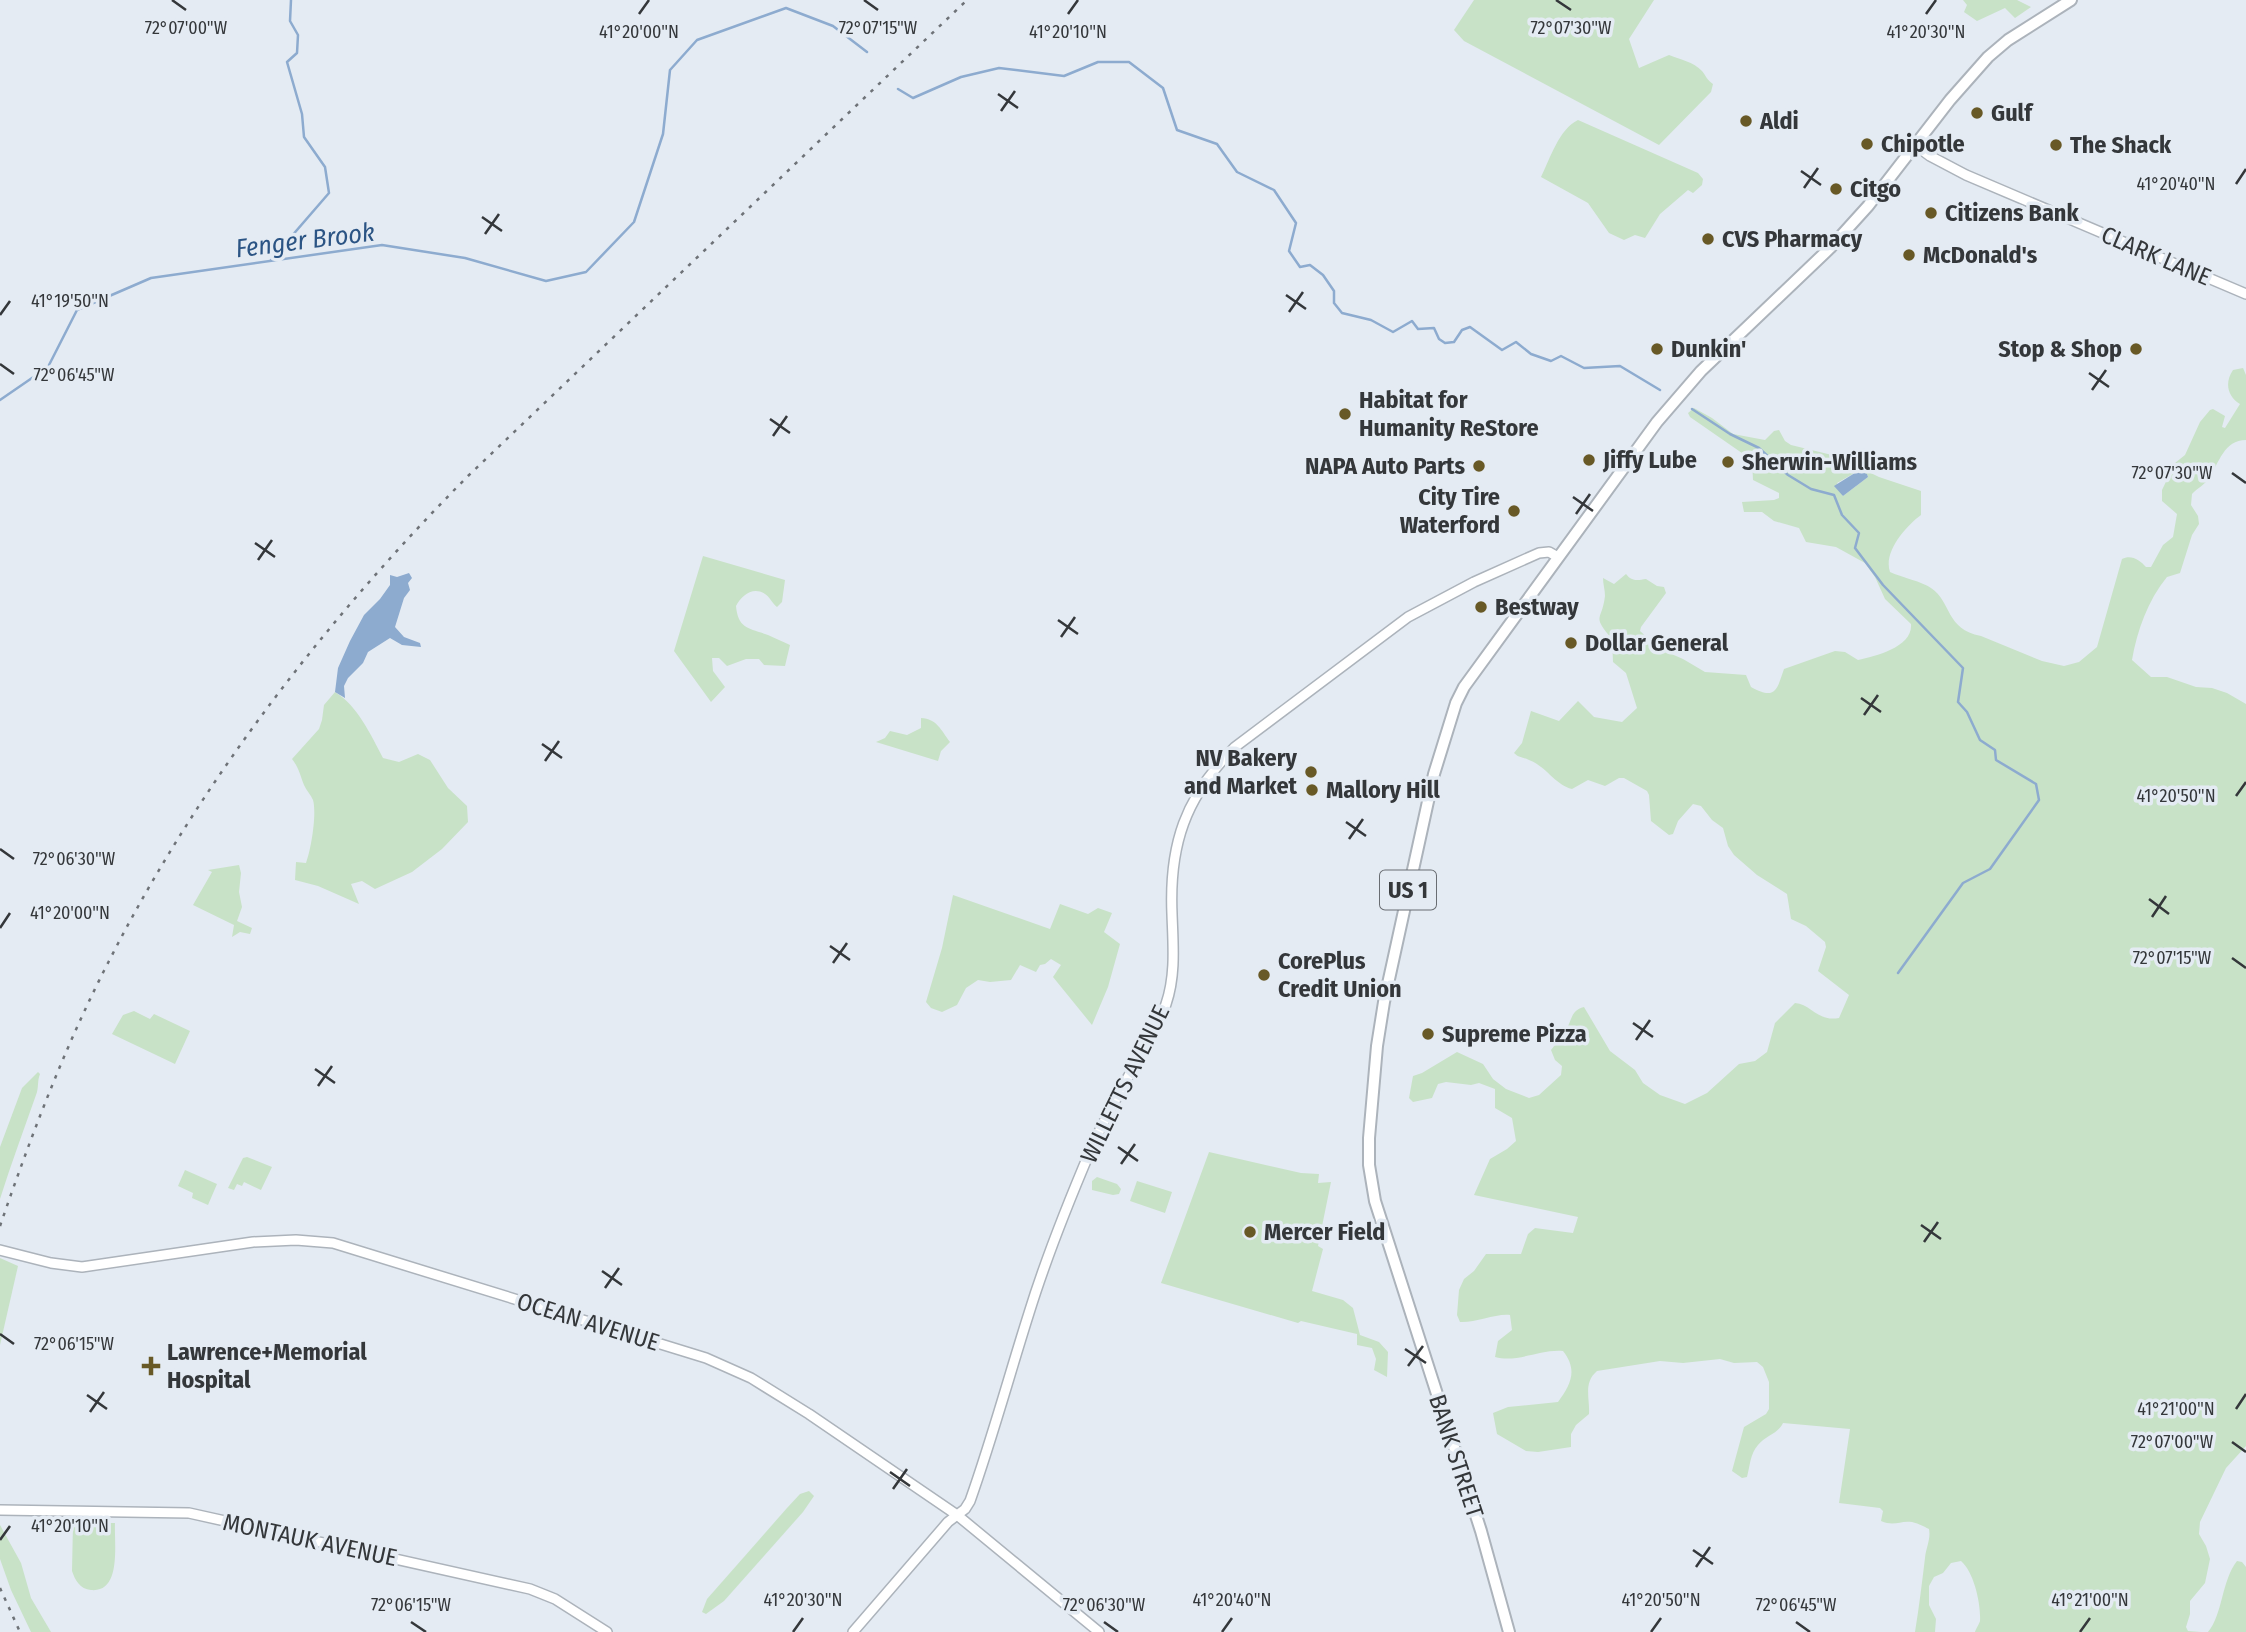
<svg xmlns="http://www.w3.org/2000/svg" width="2246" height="1632" font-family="'Fira Sans Condensed',sans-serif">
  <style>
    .green { fill: #c8e2c7; fill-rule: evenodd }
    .water { fill: #8dabcf }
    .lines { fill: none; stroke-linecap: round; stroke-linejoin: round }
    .stream { stroke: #8dabcf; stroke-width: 2.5 }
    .secondary-casing { stroke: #acb3bb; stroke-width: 12 }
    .primary-casing { stroke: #acb3bb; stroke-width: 14 }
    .secondary { stroke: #fff; stroke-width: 9 }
    .primary { stroke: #fff; stroke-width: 10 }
    .rail { stroke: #6e7277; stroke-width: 2.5; stroke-dasharray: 3.5 7; stroke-linecap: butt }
    .ticks { fill: none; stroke: #34373a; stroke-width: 2.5 }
    .poi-dot { fill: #685926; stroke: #e4ebf3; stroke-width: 2.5 }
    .labels { text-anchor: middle; stroke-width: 7; stroke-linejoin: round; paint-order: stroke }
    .shield { fill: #e4ebf3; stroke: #696d72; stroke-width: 2 }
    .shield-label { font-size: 23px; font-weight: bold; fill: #34373a }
    .poi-label { font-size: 24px; font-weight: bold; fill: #34373a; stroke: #e4ebf3; text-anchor: start }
    .street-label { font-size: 24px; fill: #34373a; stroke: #e4ebf3 }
    .water-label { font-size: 26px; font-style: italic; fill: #2b5484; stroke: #e4ebf3 }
    .ticks-label { font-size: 18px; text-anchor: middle; fill: #34373a; stroke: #e4ebf3; stroke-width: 7; stroke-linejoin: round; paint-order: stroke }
  </style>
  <rect width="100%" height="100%" fill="#e4ebf3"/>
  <g class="green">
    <path d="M1474 0H1654L1629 39 1639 68 1669 55C1679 59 1694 62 1702 71 1706 76 1707 80 1713 84L1711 92 1659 145 1464 41 1454 30Z"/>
    <path d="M1963 0H2017L2031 7 2015 18 2005 8 1977 21 1964 12 1967 5Z"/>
    <path d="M1578 120 1698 173 1703 179 1702 185 1693 193 1688 190 1660 214 1645 238 1635 235 1624 240 1609 233 1588 203 1541 177C1550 159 1559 129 1578 120Z"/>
    <path d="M2243 368 2246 375V440C2224 440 2219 463 2209 478 2205 485 2197 488 2192 494L2191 505 2198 516 2199 524 2192 535 2180 573 2167 577C2148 600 2137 631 2132 660L2151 677H2167L2196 687 2212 688 2227 693 2246 704V1446L2226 1468 2200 1522 2199 1534 2206 1546 2210 1559 2205 1583 2190 1601V1614L2186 1627 2188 1631 2201 1632H1975C1975 1631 1980 1622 1980 1621 1981 1604 1974 1572 1961 1561L1951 1563 1943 1573 1934 1577 1929 1586V1605L1936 1619 1935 1632H1915C1919 1607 1922 1583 1925 1558 1926 1548 1931 1539 1929 1529 1925 1527 1917 1523 1912 1522 1900 1520 1895 1527 1881 1521L1883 1511 1880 1508 1839 1503 1850 1429 1783 1423C1778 1434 1766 1435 1758 1445 1750 1454 1750 1466 1747 1477L1742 1478 1732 1471 1744 1427 1766 1414 1769 1409V1382L1763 1367 1757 1362 1734 1363 1720 1359 1683 1363 1660 1361 1597 1371C1583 1383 1590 1398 1589 1414L1576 1425 1571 1434V1447L1538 1452 1526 1451 1497 1434 1493 1413 1508 1407 1558 1402C1571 1384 1578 1370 1563 1351 1540 1349 1518 1363 1495 1357L1498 1341 1512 1330 1510 1315C1497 1313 1475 1323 1460 1322L1457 1315 1459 1290 1464 1279 1474 1271 1486 1254H1521L1528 1234 1535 1228 1573 1233 1578 1217 1474 1195 1490 1159 1507 1149 1516 1141 1512 1118 1495 1108V1089L1479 1083 1471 1085 1446 1082 1438 1084 1432 1098 1413 1102 1409 1098 1413 1076 1422 1073 1457 1052 1483 1064 1493 1079 1506 1089 1529 1098 1539 1095 1561 1075 1562 1066 1555 1060 1551 1050C1556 1043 1562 1037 1566 1030 1572 1020 1571 1010 1584 1007L1610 1051 1635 1070 1643 1083 1660 1095 1685 1104 1707 1093 1739 1064 1755 1061 1767 1052 1775 1023 1795 1003C1811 1004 1817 1022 1839 1018L1849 995 1818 971 1826 947 1825 942 1806 926 1791 919 1787 894 1757 875 1734 855 1728 846 1723 828 1712 820 1701 806 1693 804 1678 821 1673 834 1669 835 1651 821 1649 795 1647 791 1624 778H1619L1605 786 1588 780 1572 789C1555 785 1546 766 1529 760 1523 757 1519 758 1514 753L1522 743 1531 711 1559 721 1578 701 1594 717 1622 722 1637 708 1626 673 1613 662 1612 639C1591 614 1602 622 1605 596 1605 590 1603 584 1603 578L1614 584 1626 574C1632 582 1638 580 1646 579L1657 586 1664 587 1666 593 1641 627 1640 631 1660 649 1683 659 1705 672 1746 675 1751 687C1776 701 1777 689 1784 669L1835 651 1845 652 1858 660C1876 656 1913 647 1911 624L1885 599 1875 577 1865 563 1836 547 1806 542 1799 528 1774 521 1762 512H1744L1742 502 1774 500 1779 498V493L1753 480 1752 460 1690 417 1688 413 1694 408 1712 418 1733 434 1765 440 1774 431 1779 430 1785 441 1791 445 1836 456 1879 477 1921 491V515C1906 526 1883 552 1890 572 1901 577 1923 582 1931 588 1952 602 1945 629 1981 636L2042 661 2064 666 2079 662 2097 647 2122 559C2131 554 2140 560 2146 567H2151L2163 545 2173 537 2177 514 2162 501V490L2175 463 2185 455 2200 422 2210 410 2213 409 2225 416 2222 427 2225 428 2240 404C2228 397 2224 383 2233 370ZM1858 471 1867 474 1868 477 1843 496 1837 483Z"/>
    <path d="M703 556 785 580 782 602 777 607C772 603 770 597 765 594 753 586 741 596 736 606 738 629 749 628 768 635 775 638 783 642 790 645L785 666 764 665 759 659H746L727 666 719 658H712L713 671 725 687 711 702 674 651Z"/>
    <path d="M335 692C357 705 371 735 383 758L399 762 418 754 430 760 448 788 467 806 468 822 442 849 412 872 375 889 362 881 351 884 359 904 318 886 295 880 296 862 306 863C311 850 317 814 313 800 311 795 306 790 304 785 300 775 299 768 292 759L319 729 322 720 324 705Z"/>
    <path d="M921 718C937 719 941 730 950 742L941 751 938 761 876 742 885 738 890 731 907 735 921 728Z"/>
    <path d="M239 865 241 873 239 892 242 907 237 921 252 928 250 934 240 932 232 937 234 925 193 905 212 872 208 870Z"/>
    <path d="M953 895 1050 929 1060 904 1088 914 1098 908 1112 913 1104 932 1120 944 1108 987 1092 1025 1053 977 1061 965 1051 959 1045 964 1040 965 1036 972 1020 965 1011 980 990 982 978 980 966 988 957 1005 942 1012 931 1008 926 1002 942 948Z"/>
    <path d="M134 1011 150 1019 154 1014 190 1031 175 1064 112 1034 123 1015Z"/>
    <path d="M38 1072 40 1074C37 1081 39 1088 36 1095 24 1129 11 1164 0 1199V1147L22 1088Z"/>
    <path d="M1209 1152 1301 1173 1319 1174 1318 1183 1331 1182 1318 1246 1323 1249 1312 1291 1343 1300 1353 1308 1360 1335 1379 1342 1388 1352 1387 1377 1374 1370 1376 1359 1372 1348 1357 1345V1334L1301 1321 1298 1323 1161 1283Z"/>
    <path d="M247 1157 272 1167 261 1190 244 1182 242 1186 237 1184 234 1190 228 1188 243 1158Z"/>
    <path d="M185 1170 217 1184 208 1205 192 1198 193 1193 178 1186Z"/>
    <path d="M1097 1177 1117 1184 1121 1189 1119 1194 1113 1195 1092 1190V1181Z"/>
    <path d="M1137 1181 1172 1192 1165 1213 1130 1201Z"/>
    <path d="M0 1258 18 1266 0 1345Z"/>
    <path d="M809 1491 814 1496 803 1512 724 1601 706 1614 702 1612 707 1599 787 1508 800 1494Z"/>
    <path d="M73 1523H115C114 1543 122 1593 91 1590 80 1589 75 1580 72 1571Z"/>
    <path d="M0 1525 21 1563 31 1598 51 1632H31L11 1590 0 1559Z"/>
    <path d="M2237 1561 2242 1562 2246 1567V1632H2208C2223 1614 2221 1582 2237 1561Z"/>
  </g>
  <g class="water">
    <path d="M1858 471 1867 474 1868 477 1843 496 1834 486Z"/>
    <path d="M409 573 412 578 408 583 410 590 404 598 395 627 404 637 420 643 421 647 402 645 390 638 368 652 363 663 348 678 344 686 345 698 335 692 338 668 350 641 364 615 380 599 390 585V575L397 577Z"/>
  </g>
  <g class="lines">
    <g class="stream">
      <path d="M898 89 913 98 961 77 999 68 1064 76 1098 62H1129L1163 88 1177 130 1217 144 1237 172 1274 190 1296 223 1289 251 1300 267 1310 265 1323 275 1334 291V303L1342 313 1371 320 1393 332 1412 321 1418 329 1434 328 1439 339 1445 343 1454 342 1462 330 1470 327 1502 350 1516 342 1531 354 1551 361 1561 356 1584 368 1620 366 1660 390"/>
      <path d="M271 260 329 193 325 167 304 137 302 114 287 62 297 53 298 35 290 21 291 0"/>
      <path d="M0 400 48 367 77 310 151 278 382 245 465 258 546 281 586 272 634 222 663 134 670 70 697 40 786 8 833 26 867 52"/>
      <path d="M1692 409 1730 434 1759 448 1788 475 1811 489 1834 495 1842 515 1859 533 1855 548 1883 585 1963 668 1958 702 1967 712 1980 740 1995 750 1996 760 2036 784 2039 800 1990 869 1963 883 1898 973"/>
    </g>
    <g class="secondary-casing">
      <g id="secondary">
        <path d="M1915 145 1930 156 1966 175 2246 294"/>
        <path d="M0 1250 51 1263 82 1267 253 1242 296 1240 333 1243 706 1358 751 1378 809 1414 957 1515 1099 1632"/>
        <path d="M0 1510 189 1513 530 1589 555 1599 607 1632"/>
        <path d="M853 1632 948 1522 965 1509 970 1501C992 1439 1009 1376 1029 1313 1046 1258 1068 1203 1091 1149 1105 1117 1123 1086 1140 1056 1149 1039 1160 1022 1166 1004 1176 975 1173 944 1172 914 1169 845 1185 797 1235 747L1408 617 1474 582 1539 553 1549 552 1558 557"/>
      </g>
    </g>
    <g class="primary-casing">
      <path id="primary" d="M1509 1632 1481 1531 1375 1201 1369 1165V1138L1377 1046 1384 1002 1434 774 1456 703 1464 687 1657 422 1701 371 1830 248 1868 206 1950 100 1988 57 2008 40 2071 0"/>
    </g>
    <use href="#secondary" class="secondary"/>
    <use href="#primary" class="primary"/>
    <g class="rail">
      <path d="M0 1226C31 1136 65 1046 109 961 200 782 327 618 468 476L967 0"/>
      <path d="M0 1588 20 1632"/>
    </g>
  </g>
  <path class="ticks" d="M172 0 186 10M864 0 878 10M1556 0 1571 10M639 14 649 0M1068 14 1078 0M1926 14 1936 0M998 94 1018 108M1001 111 1015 91M1801 171 1821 185M2236 184 2246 169M1804 188 1818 168M482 217 502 231M485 234 499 214M1286 295 1306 309M1289 312 1303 292M0 315 10 301M0 364 14 374M2089 373 2109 387M2092 390 2106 370M770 419 790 433M773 436 787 416M2232 473 2246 483M1573 497 1593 511M1576 514 1590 494M255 543 275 557M258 560 272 540M1058 620 1078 634M1061 637 1075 617M1861 698 1881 712M1864 715 1878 695M542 744 562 758M545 761 559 741M2236 796 2246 782M1346 822 1366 836M1349 839 1363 819M0 849 14 859M2149 899 2169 914M2152 917 2166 896M0 928 10 913M830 946 850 960M2232 958 2246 968M833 963 847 943M1633 1023 1653 1037M1636 1040 1650 1020M315 1069 335 1083M318 1086 332 1066M1118 1147 1138 1161M1121 1164 1135 1144M1921 1225 1941 1239M1924 1242 1938 1222M602 1271 622 1285M605 1288 619 1268M0 1334 14 1344M1405 1349 1426 1363M1408 1366 1423 1346M87 1395 107 1409M2236 1409 2246 1394M90 1412 104 1392M2232 1442 2246 1452M890 1472 910 1486M893 1489 907 1469M0 1540 10 1526M1693 1550 1713 1564M1696 1567 1710 1547M411 1622 426 1632M1104 1622 1118 1632M1796 1622 1810 1632M793 1632 803 1618M1222 1632 1232 1618M1651 1632 1661 1618M2080 1632 2090 1618"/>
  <g class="poi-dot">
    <circle cx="1977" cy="113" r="7"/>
    <circle cx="1746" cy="121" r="7"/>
    <circle cx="1867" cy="144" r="7"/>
    <circle cx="2056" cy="145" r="7"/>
    <circle cx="1836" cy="189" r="7"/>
    <circle cx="1931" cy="213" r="7"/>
    <circle cx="1708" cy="239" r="7"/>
    <circle cx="1909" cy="255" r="7"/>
    <circle cx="1657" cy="349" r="7"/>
    <circle cx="2136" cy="349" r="7"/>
    <circle cx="1345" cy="414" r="7"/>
    <circle cx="1589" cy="460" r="7"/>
    <circle cx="1728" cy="462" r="7"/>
    <circle cx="1479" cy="466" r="7"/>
    <circle cx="1514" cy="511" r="7"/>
    <circle cx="1481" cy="607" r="7"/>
    <circle cx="1571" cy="643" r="7"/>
    <circle cx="1311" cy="772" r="7"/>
    <circle cx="1312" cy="790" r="7"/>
    <circle cx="1264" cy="975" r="7"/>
    <circle cx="1428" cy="1034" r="7"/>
    <circle cx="1250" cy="1232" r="7"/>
    <path d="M147.5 1355.5h7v7h7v7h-7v7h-7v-7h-7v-7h7z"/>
  </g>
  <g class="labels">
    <rect class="shield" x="1380" y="870.5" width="56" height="39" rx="5"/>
    <g class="shield-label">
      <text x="1408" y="898">US 1</text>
    </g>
    <g class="poi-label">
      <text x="1991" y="121">Gulf</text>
      <text x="1760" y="129">Aldi</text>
      <text x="1881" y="152">Chipotle</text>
      <text x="2070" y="153">The Shack</text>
      <text x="1850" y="197">Citgo</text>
      <text x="1945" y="221">Citizens Bank</text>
      <text x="1722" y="247">CVS Pharmacy</text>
      <text x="1923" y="263">McDonald's</text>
      <text x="1671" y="357">Dunkin'</text>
      <text x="2122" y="357" text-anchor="end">Stop &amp; Shop</text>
      <text x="1359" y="408">Habitat for<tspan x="1359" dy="28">Humanity ReStore</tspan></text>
      <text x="1603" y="468">Jiffy Lube</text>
      <text x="1742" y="470">Sherwin-Williams</text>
      <text x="1465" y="474" text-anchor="end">NAPA Auto Parts</text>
      <text x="1500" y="505" text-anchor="end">City Tire<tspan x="1500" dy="28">Waterford</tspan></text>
      <text x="1495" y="615">Bestway</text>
      <text x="1585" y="651">Dollar General</text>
      <text x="1297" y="766" text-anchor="end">NV Bakery<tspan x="1297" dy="28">and Market</tspan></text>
      <text x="1326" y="798">Mallory Hill</text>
      <text x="1278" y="969">CorePlus<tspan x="1278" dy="28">Credit Union</tspan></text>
      <text x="1442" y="1042">Supreme Pizza</text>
      <text x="1264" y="1240">Mercer Field</text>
      <text x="167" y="1360">Lawrence+Memorial<tspan x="167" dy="28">Hospital</tspan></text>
    </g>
    <g class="street-label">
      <text transform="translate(2156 256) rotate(23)" y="8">CLARK LANE</text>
      <text transform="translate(1125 1084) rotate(-64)" y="8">WILLETTS AVENUE</text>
      <text transform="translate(588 1322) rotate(17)" y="8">OCEAN AVENUE</text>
      <text transform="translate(1456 1456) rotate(72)" y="8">BANK STREET</text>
      <text transform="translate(310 1540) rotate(12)" y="8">MONTAUK AVENUE</text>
    </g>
    <g class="water-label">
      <text transform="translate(305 240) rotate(-7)" y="9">Fenger Brook</text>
    </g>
  </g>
  <g class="ticks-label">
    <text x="878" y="34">72°07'15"W</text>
    <text x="186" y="34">72°07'00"W</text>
    <text x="1571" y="34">72°07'30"W</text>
    <text x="639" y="38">41°20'00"N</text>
    <text x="1068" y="38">41°20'10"N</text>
    <text x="1926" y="38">41°20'30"N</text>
    <text x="2176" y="190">41°20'40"N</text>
    <text x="70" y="307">41°19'50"N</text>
    <text x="74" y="381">72°06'45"W</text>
    <text x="2172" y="479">72°07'30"W</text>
    <text x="2176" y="802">41°20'50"N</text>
    <text x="74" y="865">72°06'30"W</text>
    <text x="70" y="919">41°20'00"N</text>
    <text x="2172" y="964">72°07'15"W</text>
    <text x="74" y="1350">72°06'15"W</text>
    <text x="2176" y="1415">41°21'00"N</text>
    <text x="2172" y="1448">72°07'00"W</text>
    <text x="70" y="1532">41°20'10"N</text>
    <text x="803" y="1606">41°20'30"N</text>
    <text x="1232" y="1606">41°20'40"N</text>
    <text x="1661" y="1606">41°20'50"N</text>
    <text x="2090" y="1606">41°21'00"N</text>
    <text x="411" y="1611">72°06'15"W</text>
    <text x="1104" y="1611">72°06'30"W</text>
    <text x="1796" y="1611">72°06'45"W</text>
  </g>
</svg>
